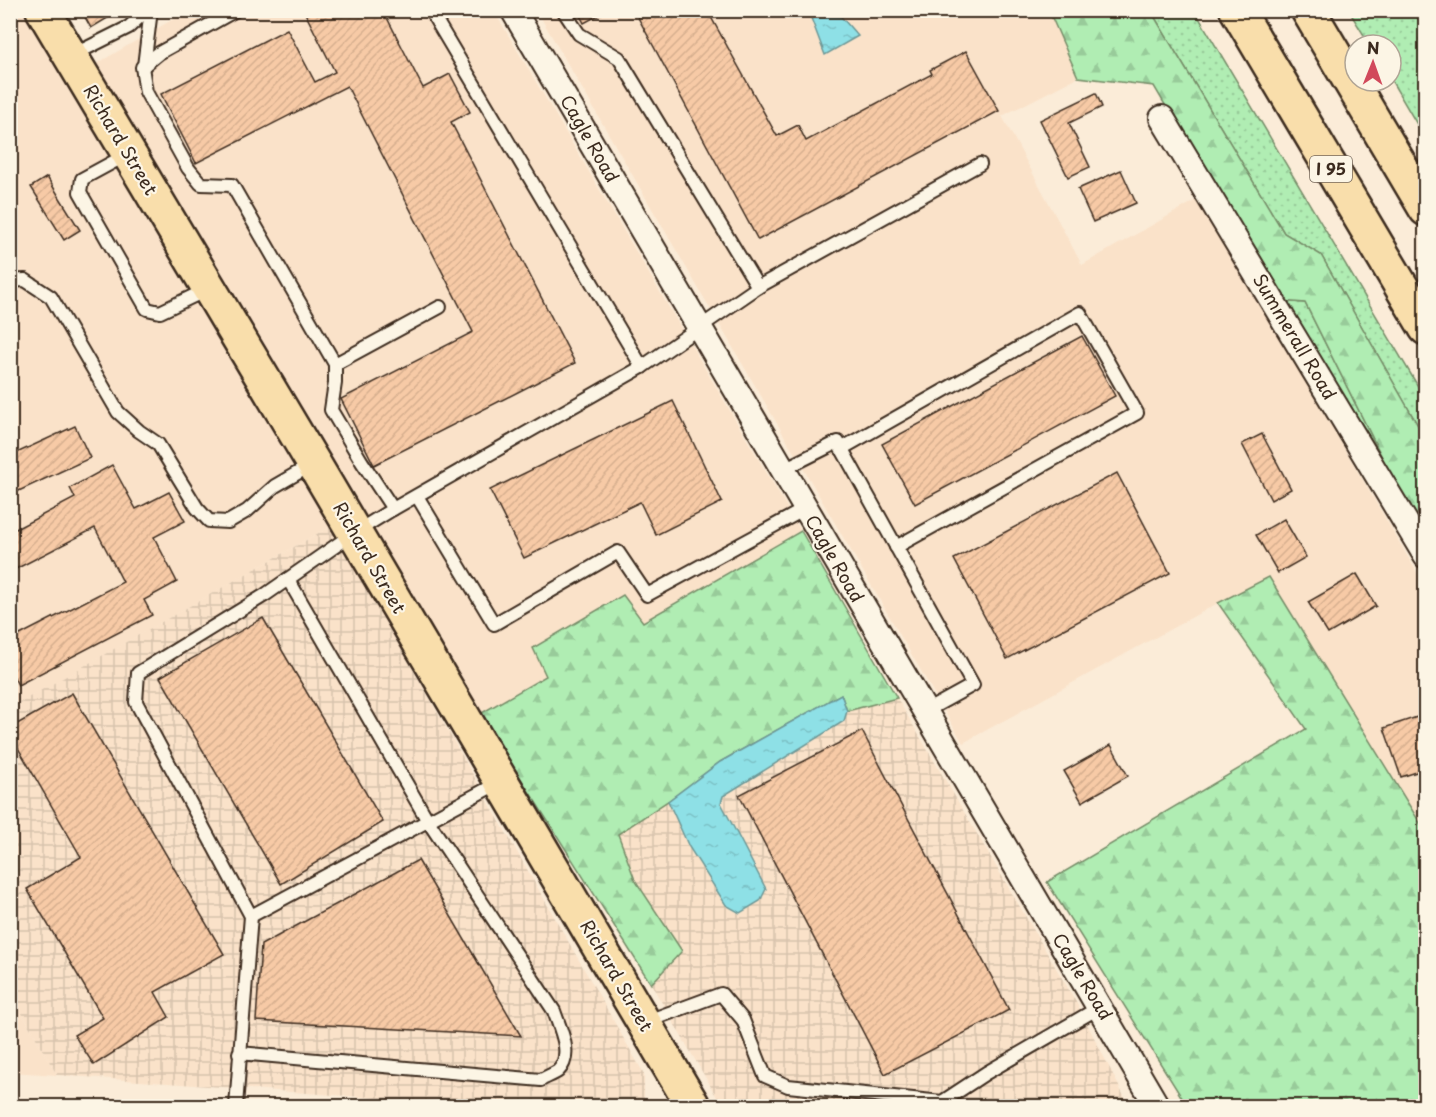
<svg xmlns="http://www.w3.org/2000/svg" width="1436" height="1117" font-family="'Playpen Sans',sans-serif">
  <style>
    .built { fill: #fae2c9 }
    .industrial { fill: url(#industrial-grid) }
    .grass { fill: url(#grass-dots); stroke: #768c68; stroke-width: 1.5 }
    .forest { fill: url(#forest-firs); stroke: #768c68; stroke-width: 1.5 }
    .water { fill: url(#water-ripples); stroke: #6d9796; stroke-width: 1.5 }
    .building { fill: url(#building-hatch); stroke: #3b2a1e; stroke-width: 1.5 }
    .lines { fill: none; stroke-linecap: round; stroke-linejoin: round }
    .lane-casing { stroke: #3b2a1e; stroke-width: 16 }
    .street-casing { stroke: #3b2a1e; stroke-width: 28 }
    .primary-casing { stroke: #3b2a1e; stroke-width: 38 }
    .highway-casing { stroke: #3b2a1e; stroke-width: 38 }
    .lane { stroke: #fcf5e5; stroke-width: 12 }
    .street { stroke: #fcf5e5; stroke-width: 24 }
    .primary { stroke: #f9deab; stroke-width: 33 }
    .highway { stroke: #f9deab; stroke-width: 33 }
    .labels { text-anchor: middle; stroke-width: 4.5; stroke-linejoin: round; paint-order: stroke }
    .shield { fill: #fcf5e5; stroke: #75675a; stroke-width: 1.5 }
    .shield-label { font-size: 16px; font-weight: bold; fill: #3b2a1e }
    .street-label { font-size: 18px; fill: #3b2a1e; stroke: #fcf5e5 }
  </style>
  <defs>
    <pattern id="industrial-grid" width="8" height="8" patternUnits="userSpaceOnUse" patternTransform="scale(1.5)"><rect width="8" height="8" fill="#fae2c9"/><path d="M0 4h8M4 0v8" fill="none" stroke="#d7c2ac"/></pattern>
    <pattern id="grass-dots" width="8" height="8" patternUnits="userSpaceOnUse" patternTransform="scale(1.5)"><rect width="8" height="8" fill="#b0edb3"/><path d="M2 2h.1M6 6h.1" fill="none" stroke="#98cb9a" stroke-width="1.8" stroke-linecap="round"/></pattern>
    <pattern id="forest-firs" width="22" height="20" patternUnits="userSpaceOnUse" patternTransform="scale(1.5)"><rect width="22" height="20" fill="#b0edb3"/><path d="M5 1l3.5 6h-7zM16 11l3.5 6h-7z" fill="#98cb9a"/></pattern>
    <pattern id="water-ripples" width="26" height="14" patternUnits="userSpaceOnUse" patternTransform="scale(1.5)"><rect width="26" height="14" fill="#8ee0e6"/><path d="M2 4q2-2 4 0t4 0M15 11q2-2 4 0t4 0" fill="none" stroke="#7bc0c5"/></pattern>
    <pattern id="building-hatch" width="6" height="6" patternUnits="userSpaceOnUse" patternTransform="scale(1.5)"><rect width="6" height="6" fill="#f7caa6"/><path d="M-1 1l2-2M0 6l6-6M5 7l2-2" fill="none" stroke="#d5ae8e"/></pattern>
  </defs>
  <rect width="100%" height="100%" fill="#fbecd8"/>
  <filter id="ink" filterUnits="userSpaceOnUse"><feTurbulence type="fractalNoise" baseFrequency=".0167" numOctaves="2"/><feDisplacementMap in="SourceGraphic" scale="12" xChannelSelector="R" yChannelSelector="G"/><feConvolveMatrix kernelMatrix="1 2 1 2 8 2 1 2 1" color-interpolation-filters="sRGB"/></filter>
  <g filter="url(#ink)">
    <g class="built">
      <path d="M23 10 331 526 11 708 10 11Z"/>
      <path d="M181 11H494L801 531 642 622 623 595 533 649 546 676 480 714 91 67 182 14Z"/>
      <path d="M537 11H1049L1078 77 1002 116 1082 265 1198 199 1425 586V831L1269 578 1218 603 963 743Z"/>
      <path d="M11 994 57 1075 11 1072Z"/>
    </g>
    <g class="industrial">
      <path d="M331 526 644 1074V1098L631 1106H486L57 1075 11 994 10 708Z"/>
      <path d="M897 698 1076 1002 1129 1106H722L651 984 682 951 635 880 618 834 668 801 689 847 721 803 723 796 844 721 847 711Z"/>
    </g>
    <g class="grass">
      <path d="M1151 11H1195L1425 398V438L1321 255 1284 233Z"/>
      <path d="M1349 11H1425V138L1391 80V45H1370Z"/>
      <path d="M1280 301 1305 303 1416 525 1425 528V543Z"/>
    </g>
    <g class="forest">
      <path d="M1049 11H1151L1284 233 1321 255 1425 438V528L1416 525 1305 303 1280 301 1154 86 1078 77Z"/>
      <path d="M801 531 897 698 847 711 841 694 720 762 668 801 618 834 635 880 682 951 651 984 480 714 546 676 533 648 623 595 643 622Z"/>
      <path d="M1269 577 1425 831V1106H1187L1047 882 1306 729 1218 603Z"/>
    </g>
    <g class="water">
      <path d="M808 10 836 11 858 36 825 55Z"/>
      <path d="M841 694 847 711 844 721 723 796 721 803 766 889 760 901 740 913 726 905 689 847 668 801 720 762Z"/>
    </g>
    <g class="building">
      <path d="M81 10H121L91 28Z"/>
      <path d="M309 10H383L423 88 450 74 470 112 451 122 575 363 374 465 341 399 473 332 347 86 196 163 161 94 287 29 315 82 335 72 305 13Z"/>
      <path d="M577 10H608L584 23Z"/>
      <path d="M634 10H707L777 136 798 125 806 141 932 74 930 70 966 51 999 111 758 240Z"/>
      <path d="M1096 93 1102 107 1069 123 1090 167 1068 177 1040 120Z"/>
      <path d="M1121 170 1136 203 1093 222 1078 189Z"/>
      <path d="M47 177 80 230 64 240 31 187Z"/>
      <path d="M1082 336 1115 396 915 504 882 444Z"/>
      <path d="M673 401 722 502 656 535 640 502 524 558 490 490Z"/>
      <path d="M75 426 90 458 10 495V456Z"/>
      <path d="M1262 434 1291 489 1271 500 1242 444Z"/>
      <path d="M112 465 136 509 169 492 185 521 154 537 177 582 144 600 152 615 18 685 10 670V640L123 582 95 528 10 572V532L75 498 70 488Z"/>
      <path d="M1117 473 1170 573 1007 659 954 559Z"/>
      <path d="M1284 519 1306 557 1278 573 1256 535Z"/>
      <path d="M1357 574 1376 606 1328 634 1308 602Z"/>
      <path d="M263 618 383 822 281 884 160 677Z"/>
      <path d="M72 693 224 954 155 992 169 1017 94 1065 74 1035 103 1018 27 889 81 857 10 734V728Z"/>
      <path d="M1426 714V769L1401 777 1384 728Z"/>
      <path d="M862 731 1009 1010 885 1074 739 795Z"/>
      <path d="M1111 745 1128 776 1082 802 1064 771Z"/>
      <path d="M418 860 521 1036 256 1021 261 945Z"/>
    </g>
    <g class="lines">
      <g class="lane-casing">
        <g id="lane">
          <path d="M236 10 159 53 142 67 146 92 188 168 201 184 232 185 335 364V383L331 410 362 462 393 509"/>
          <path d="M430 10 642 367"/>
          <path d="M71 56 129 27 147 10"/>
          <path d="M144 66 151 10"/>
          <path d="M128 154 82 179 80 192 147 309 160 312 208 289"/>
          <path d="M10 281 25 280 51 297 118 412 139 431 158 444 197 508 209 521 228 522 247 511 275 486 313 464"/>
          <path d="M758 287 980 164"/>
          <path d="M335 364 440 307"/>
          <path d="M841 449 1080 313 1137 413 896 547"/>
          <path d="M782 470 838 442 973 685 924 712"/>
          <path d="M417 496 494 624 618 552 647 595 805 509"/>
          <path d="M251 916 500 782"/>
          <path d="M645 1022 721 994 743 1020 765 1076 788 1086 942 1102 986 1073 1100 1007"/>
          <path d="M239 1053 541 1080C546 1077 554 1074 558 1071 574 1055 560 1029 554 1011L428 821 288 579"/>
          <path d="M236 1106 251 916 136 702 138 673 265 595 354 533 393 509 642 367 758 287 619 58 579 34 563 10"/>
        </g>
      </g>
      <g class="street-casing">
        <g id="street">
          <path d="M513 10 1157 1106"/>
          <path d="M1162 118 1426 556"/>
        </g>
      </g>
      <g class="primary-casing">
        <path id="primary" d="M43 10 314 464 693 1106"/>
      </g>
      <g class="highway-casing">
        <g id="highway">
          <path d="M1237 10 1426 328"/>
          <path d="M1308 10 1426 209"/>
        </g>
      </g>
      <use href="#lane" class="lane"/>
      <use href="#street" class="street"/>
      <use href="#primary" class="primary"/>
      <use href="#highway" class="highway"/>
    </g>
  </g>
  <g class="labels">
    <rect class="shield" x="1310" y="156" width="42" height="26" rx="4.5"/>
    <g class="shield-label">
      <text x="1331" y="175">I 95</text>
    </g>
    <g class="street-label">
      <text transform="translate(589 139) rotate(60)" y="6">Cagle Road</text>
      <text transform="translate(120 140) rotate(59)" y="6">Richard Street</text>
      <text transform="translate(1294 337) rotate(59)" y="6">Summerall Road</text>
      <text transform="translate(369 558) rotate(60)" y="6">Richard Street</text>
      <text transform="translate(834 559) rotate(60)" y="6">Cagle Road</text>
      <text transform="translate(616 976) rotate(60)" y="6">Richard Street</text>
      <text transform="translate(1082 977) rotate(59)" y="6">Cagle Road</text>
    </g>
  </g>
  <rect width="1436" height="1117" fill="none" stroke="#fcf5e5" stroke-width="36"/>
  <rect x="18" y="18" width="1400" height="1081" fill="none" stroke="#3b2a1e" stroke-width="2" filter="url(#ink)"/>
  <g transform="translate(1373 63) rotate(1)"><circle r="28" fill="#fcf5e5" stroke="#afa495" stroke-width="1.5"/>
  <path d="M0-4.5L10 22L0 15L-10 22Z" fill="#d1495b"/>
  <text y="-9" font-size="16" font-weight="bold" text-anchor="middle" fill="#3b2a1e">N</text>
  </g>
</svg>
